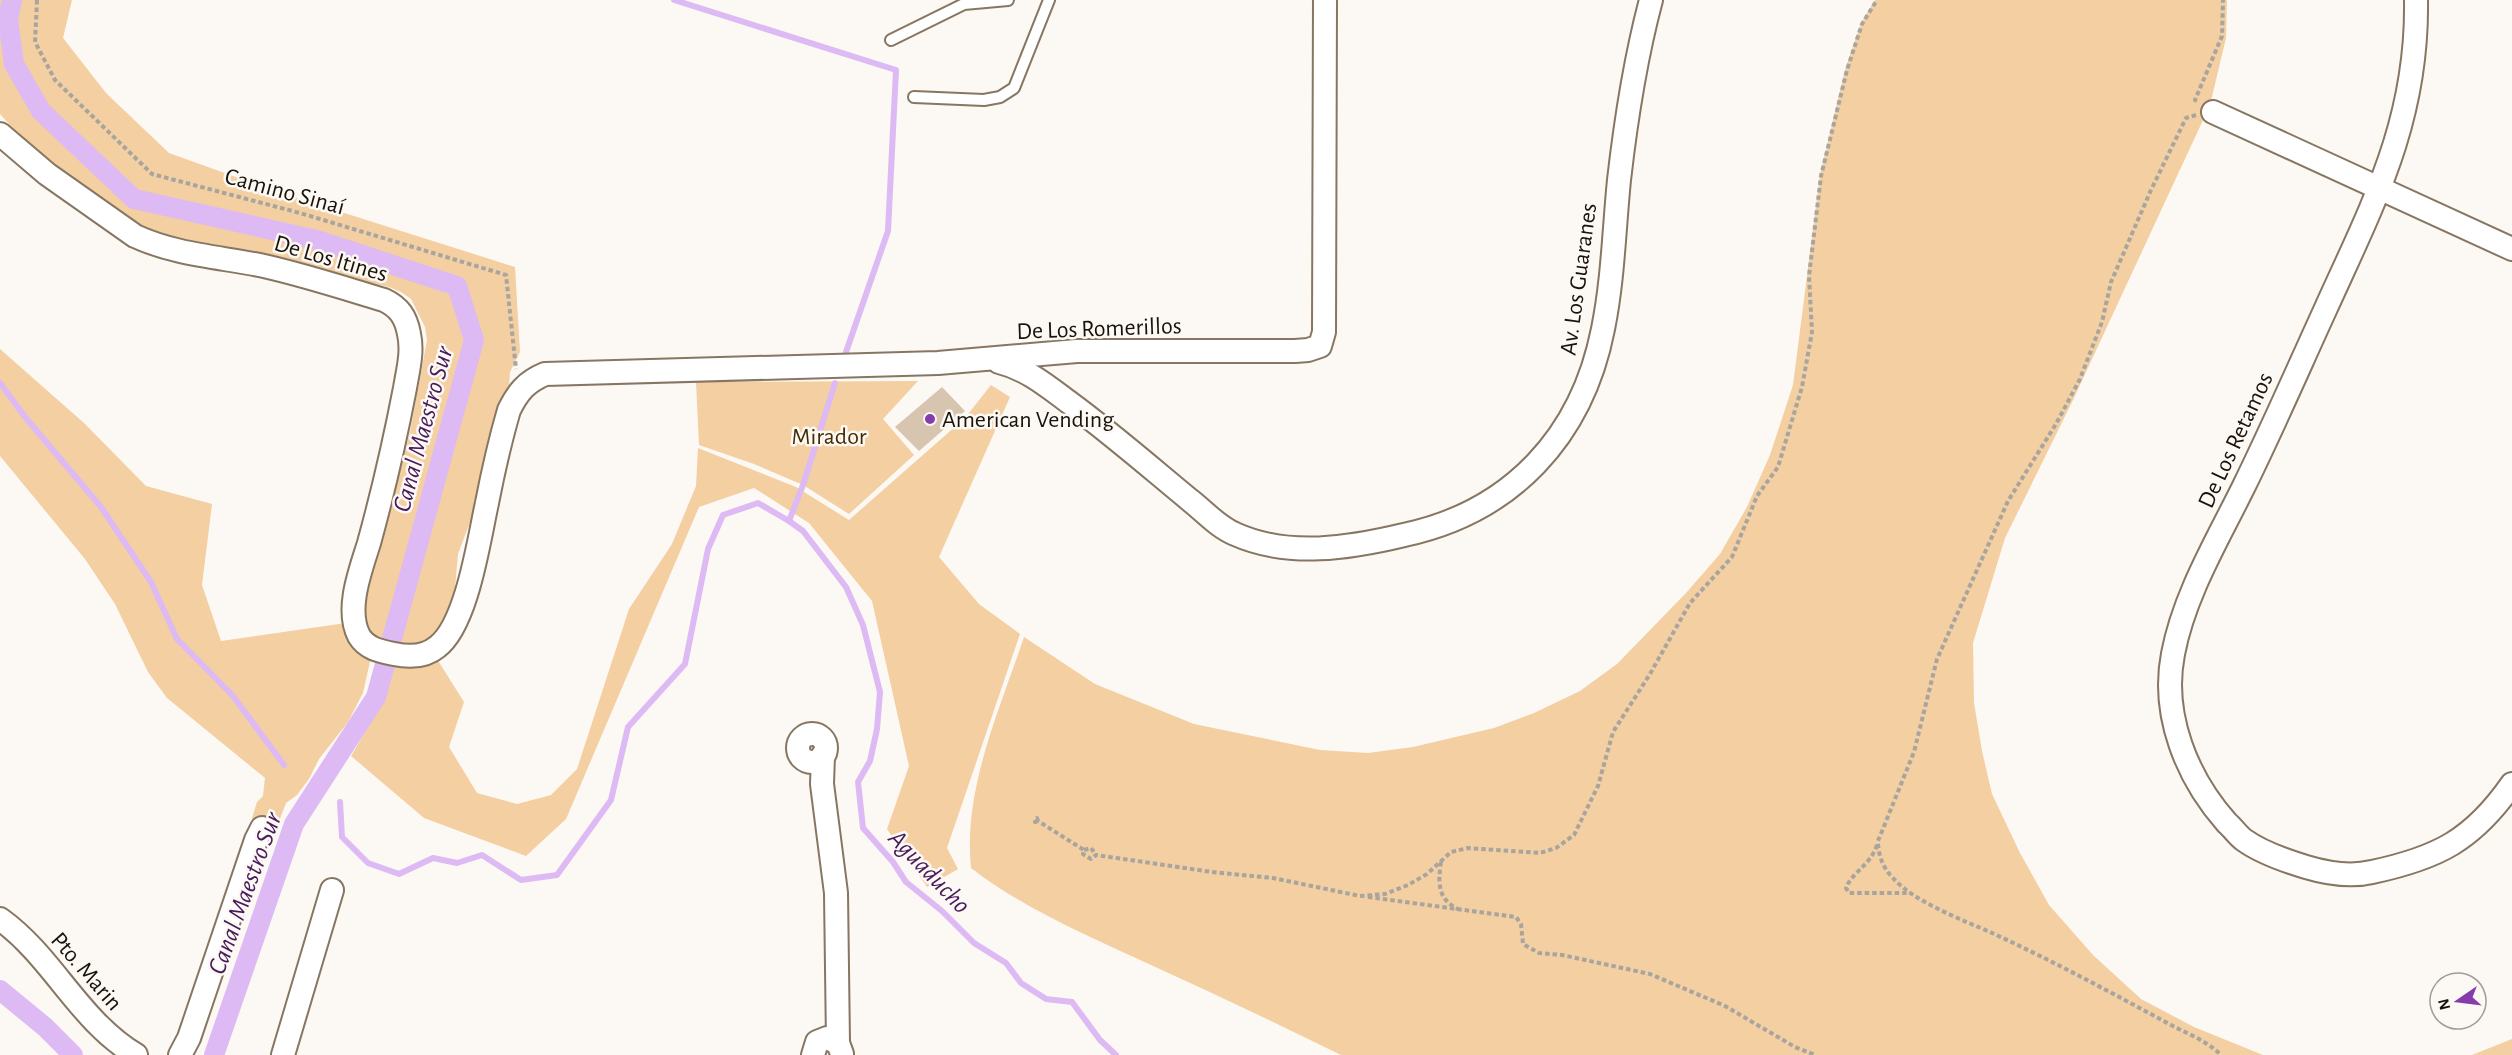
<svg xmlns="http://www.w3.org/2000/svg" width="2512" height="1055" font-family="'Alegreya Sans',sans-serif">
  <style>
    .green { fill: #f3cfa2 }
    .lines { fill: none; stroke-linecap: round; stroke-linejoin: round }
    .stream { stroke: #ddbaf3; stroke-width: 6 }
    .canal { stroke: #ddbaf3; stroke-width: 20 }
    .building { fill: #d7c5af }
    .lane-casing { stroke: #867662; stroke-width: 14 }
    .street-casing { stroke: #867662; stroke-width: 26 }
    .path { stroke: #a8a49e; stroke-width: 4; stroke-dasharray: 4.5 3; stroke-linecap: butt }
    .lane { stroke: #fff; stroke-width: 10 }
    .street { stroke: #fff; stroke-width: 22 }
    .poi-dot { fill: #873cad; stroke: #fcf8f4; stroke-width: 2 }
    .labels { text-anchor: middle; stroke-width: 5; stroke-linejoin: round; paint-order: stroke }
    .street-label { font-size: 24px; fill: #19130b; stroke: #fcf8f4 }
    .poi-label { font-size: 24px; fill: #19130b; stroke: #fcf8f4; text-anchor: start }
    .park-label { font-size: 24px; fill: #472b00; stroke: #fcf8f4 }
    .water-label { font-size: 26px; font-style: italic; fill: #461a5c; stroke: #fcf8f4 }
  </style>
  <rect width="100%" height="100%" fill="#fcf8f4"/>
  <g class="green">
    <path d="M0 0H72L63 38 106 93 169 153 278 192 515 267 520 352 510 372 509 386 499 415 480 496 458 554 453 610 432 642 399 650 367 632 363 614 369 573 381 546 410 432 427 340 425 327 411 299 401 292 389 287 155 235 107 207 17 133 0 114Z"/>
    <path d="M1875 0H2227L2226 38 2210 105 2073 400 2005 538 1973 643 1974 703 1982 751 1992 794 2020 853 2049 905 2093 955 2141 999 2194 1027 2263 1055H1341C1278 1024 1215 994 1151 965 1090 937 1024 909 971 868 963 789 999 712 1024 637L1095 684 1194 724 1320 750 1368 753 1413 747 1494 728 1534 713 1580 691 1617 664 1686 593 1720 554 1747 507 1770 455 1793 385 1820 175 1845 70 1861 23Z"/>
    <path d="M0 349 84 423 146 486 212 504 202 585 221 641 346 623 371 657 363 693 348 722 319 759 309 779 297 795 286 803 275 832 266 820 255 825 252 818 257 802 263 796 265 778 167 698 148 672 115 604 85 559 0 456Z"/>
    <path d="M918 381 883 419 914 455 849 514 803 485 754 464 699 445 696 382Z"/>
    <path d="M991 385 1010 397 939 557 979 604 1020 634 947 848 958 869 927 887 887 829 909 766 872 601 809 523 754 488 699 507 566 819 526 856 424 818 351 756 384 700 394 662 437 659 464 702 449 747 477 793 517 804 551 795 577 769 629 609 672 544 696 486 698 448 796 487 849 520 965 418Z"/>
    <path d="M2512 1039V1055H2472Z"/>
  </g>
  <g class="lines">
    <g class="stream">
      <path d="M674 0 896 70 888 231 846 352"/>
      <path d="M0 383 25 417 101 507 151 582 177 639 233 696 284 765"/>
      <path d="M789 521 803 531 846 587 863 625 880 692 877 729 870 761 858 782 863 828 893 862 906 882 942 911 974 943 1006 963 1021 983 1046 999 1072 1002 1100 1040 1116 1055"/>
      <path d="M340 802 342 837 368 863 399 874 433 858 457 863 482 855 521 880 557 875 611 800 628 727 685 664 708 549 723 515 758 503 789 521 803 485 835 383"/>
    </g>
    <g class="canal">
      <path d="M12 0 8 19 14 64 41 111 134 199 317 240 457 286 474 340 376 697 294 824 214 1055"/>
      <path d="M0 990 45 1027 73 1055"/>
    </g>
  </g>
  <path class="building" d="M942 387 965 411 919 451 895 427Z"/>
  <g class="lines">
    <g class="lane-casing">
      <g id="lane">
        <path d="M891 40 964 4 1008 0"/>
        <path d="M914 97 984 100 1000 97 1014 88 1049 0"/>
      </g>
    </g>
    <g class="street-casing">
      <g id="street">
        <path d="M2416 0C2418 120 2374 202 2326 308 2299 367 2273 427 2244 486 2218 539 2184 595 2173 654 2161 715 2187 778 2227 823 2233 828 2238 836 2244 840 2262 853 2286 861 2306 867 2326 873 2351 877 2372 872 2438 858 2473 840 2512 784"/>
        <path d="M2213 112 2512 249"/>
        <path d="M0 134 47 174 135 236C176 255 221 257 264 266 304 275 344 288 384 300 399 307 406 317 409 334 413 352 408 370 405 388 395 440 383 492 369 543 361 569 345 609 359 636 367 649 380 651 394 654 408 657 425 657 437 647 467 625 479 539 487 503 493 472 500 441 509 410 518 392 526 382 545 374L938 363 1077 351H1295L1308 350 1320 346 1324 332 1325 0"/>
        <path d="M999 362C1027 369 1047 386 1070 403 1112 434 1151 468 1191 501 1205 512 1218 527 1235 534 1288 558 1350 548 1404 535 1512 512 1582 436 1603 329 1613 280 1614 230 1619 180 1626 119 1635 60 1651 0"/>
        <circle cx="812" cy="748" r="14"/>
        <path d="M823 755 822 784 836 893 838 1043"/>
        <path d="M0 919C53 957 78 1020 136 1055"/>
        <path d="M180 1055 189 1038 256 840 262 828"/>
        <path d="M283 1055 332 890"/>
        <path d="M813 1055 817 1042 827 1038 838 1043 842 1054"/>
      </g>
    </g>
    <g class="path">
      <path d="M37 0 35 42 55 80 152 174 300 213 506 275 516 369"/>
      <path d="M2197 101 2195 100 2222 36 2223 0"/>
      <path d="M2196 115 2186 118 2151 190 2111 282 2102 322 2080 379 2056 424 2008 501 1937 659 1914 752 1878 841C1878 855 1883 868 1893 878 1914 902 1963 920 1992 933 2053 961 2112 993 2171 1025 2188 1034 2207 1041 2221 1055"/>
      <path d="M1038 821 1035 822 1037 818 1038 821 1084 850 1083 854 1091 859 1096 855 1212 872 1273 878 1360 896"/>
      <path d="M1877 845C1870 866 1852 872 1846 888L1849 893H1910"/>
      <path d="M1084 850 1091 848 1096 855"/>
      <path d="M1441 862C1438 882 1437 899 1458 909"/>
      <path d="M1360 896 1385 894 1408 885 1427 874 1451 852 1468 848 1540 853 1556 848 1574 835 1598 786 1613 732 1650 674 1690 603 1732 557 1757 496 1778 467 1802 387 1812 332 1809 276 1821 176 1847 70 1862 24 1877 0"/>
      <path d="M1368 897 1516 917 1521 924 1523 944 1539 953 1562 955 1650 974 1725 1006 1795 1047 1815 1055"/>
    </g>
    <use href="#lane" class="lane"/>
    <use href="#street" class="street"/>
  </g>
  <circle class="poi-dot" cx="930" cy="419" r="6"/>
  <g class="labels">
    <g class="street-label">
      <text transform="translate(285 191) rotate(15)" y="8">Camino Sinaí</text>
      <text transform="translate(331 258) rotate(16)" y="8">De Los Itines</text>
      <text transform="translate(1578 279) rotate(-82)" y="8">Av. Los Guaranes</text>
      <text transform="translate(1099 328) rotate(-2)" y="8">De Los Romerillos</text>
      <text transform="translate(2235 440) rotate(-65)" y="8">De Los Retamos</text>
      <text transform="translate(87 971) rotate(49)" y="8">Pto. Marin</text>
    </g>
    <g class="poi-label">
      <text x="942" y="427">American Vending</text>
    </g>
    <g class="park-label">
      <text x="829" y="444">Mirador</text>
    </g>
    <g class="water-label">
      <text transform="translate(422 429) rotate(-75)" y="9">Canal Maestro Sur</text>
      <text transform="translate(930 871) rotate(46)" y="9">Aguaducho</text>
      <text transform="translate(244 893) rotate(-70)" y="9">Canal Maestro Sur</text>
    </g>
  </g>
  <g transform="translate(2458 1001) rotate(256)"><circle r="28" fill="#fcf8f4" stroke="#a19c97" stroke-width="1.5"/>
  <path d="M0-4.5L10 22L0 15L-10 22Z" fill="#873cad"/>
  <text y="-9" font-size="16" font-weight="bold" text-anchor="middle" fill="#19130b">N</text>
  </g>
</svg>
